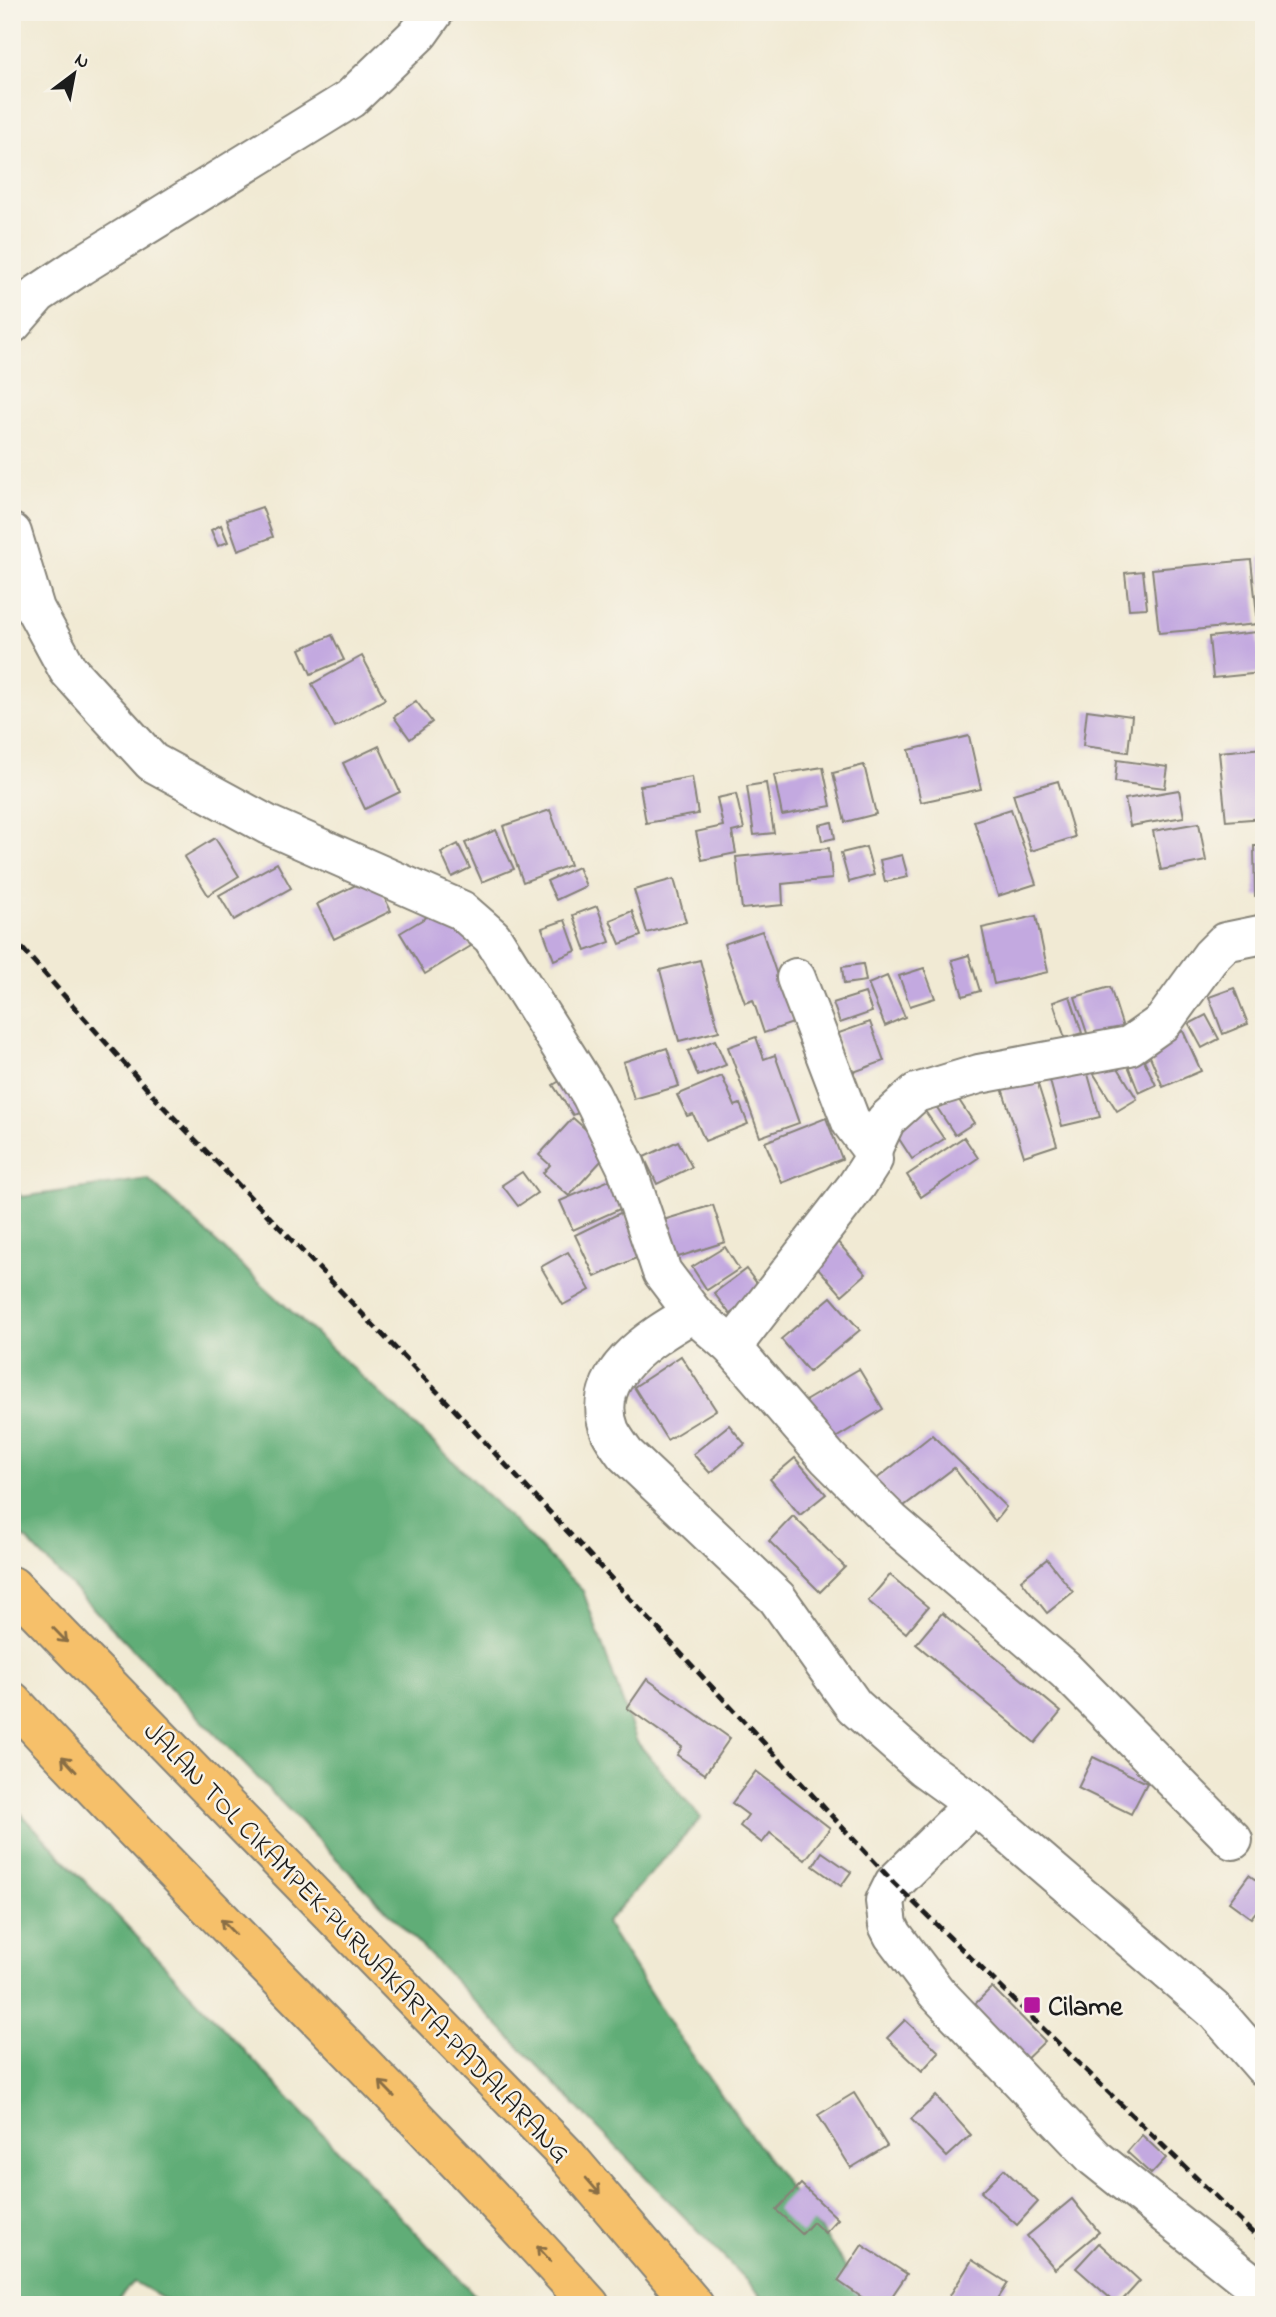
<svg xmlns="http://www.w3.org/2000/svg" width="1276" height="2317" font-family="'Indie Flower',sans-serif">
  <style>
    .forest { fill: #60ad77; stroke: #3e644a; stroke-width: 2 }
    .building { fill: #c3a9e0 }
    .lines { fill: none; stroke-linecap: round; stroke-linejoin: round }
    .minor-casing { stroke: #868378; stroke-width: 42 }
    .tertiary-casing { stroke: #868378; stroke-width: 42 }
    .motorway-casing { stroke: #868378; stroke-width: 42 }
    .minor { stroke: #fff; stroke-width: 38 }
    .tertiary { stroke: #fff; stroke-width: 38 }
    .motorway { stroke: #f6c06b; stroke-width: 38 }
    .rail { stroke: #1c1c1c; stroke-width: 5; stroke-dasharray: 10 5; stroke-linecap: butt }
    .oneway { stroke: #896e44 }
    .poi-dot { fill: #b5179e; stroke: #f7f3e8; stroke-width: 2.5 }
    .labels { text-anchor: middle; stroke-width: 5; stroke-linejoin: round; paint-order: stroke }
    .street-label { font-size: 28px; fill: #1c1c1c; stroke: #f7f3e8 }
    .poi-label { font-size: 28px; font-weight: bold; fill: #1c1c1c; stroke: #f7f3e8; text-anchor: start }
  </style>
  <rect width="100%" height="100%" fill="#f7f3e8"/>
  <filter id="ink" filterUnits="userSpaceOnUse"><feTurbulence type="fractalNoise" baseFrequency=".0143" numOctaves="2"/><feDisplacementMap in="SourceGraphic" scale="14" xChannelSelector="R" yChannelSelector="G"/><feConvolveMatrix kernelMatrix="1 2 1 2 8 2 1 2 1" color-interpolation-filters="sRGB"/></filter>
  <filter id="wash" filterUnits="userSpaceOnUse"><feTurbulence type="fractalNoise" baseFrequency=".00686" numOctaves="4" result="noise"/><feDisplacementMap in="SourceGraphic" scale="28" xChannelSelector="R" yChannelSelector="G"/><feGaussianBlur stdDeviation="1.57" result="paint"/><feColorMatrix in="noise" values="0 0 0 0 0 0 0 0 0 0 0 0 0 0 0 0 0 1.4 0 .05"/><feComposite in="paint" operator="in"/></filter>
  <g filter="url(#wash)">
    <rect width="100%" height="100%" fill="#f1ead4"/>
    <g class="forest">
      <path d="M148 1179 452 1460 583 1591 637 1742 701 1818 606 1923 674 2030 832 2246 870 2305H770L12 1525V1182L21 1197Z"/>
      <path d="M12 1804 484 2305H175L134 2282 111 2305H12Z"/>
    </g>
    <g id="blocks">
      <g class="building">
        <path d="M262 507 273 537 238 550 227 519Z"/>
        <path d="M221 525 228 542 218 546 211 530Z"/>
        <path d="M1259 557H1264V585H1262Z"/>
        <path d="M1251 560 1258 624 1159 633 1152 569Z"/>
        <path d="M1143 571 1147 608 1129 609 1125 573Z"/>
        <path d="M1257 632 1261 673 1213 678 1209 637Z"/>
        <path d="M332 635 344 660 311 674 300 649Z"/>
        <path d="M362 656 385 699 335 727 312 684Z"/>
        <path d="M416 701 432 722 410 739 394 717Z"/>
        <path d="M1087 710 1132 716 1128 752 1083 746Z"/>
        <path d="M969 736 981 789 921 802 909 750Z"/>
        <path d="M379 746 400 792 365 809 343 763Z"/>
        <path d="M1264 748V818L1226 821 1219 752Z"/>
        <path d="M1117 760 1168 767 1165 788 1115 782Z"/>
        <path d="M864 765 876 814 845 822 833 773Z"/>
        <path d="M823 767 831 806 782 815 774 775Z"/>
        <path d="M692 777 698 814 646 823 640 786Z"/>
        <path d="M1058 781 1075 837 1031 851 1013 794Z"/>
        <path d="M766 783 774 833 754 835 747 786Z"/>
        <path d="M1179 790 1184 817 1130 826 1125 799Z"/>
        <path d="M736 794 744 829 732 832 736 853 702 860 696 832 723 826 717 798Z"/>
        <path d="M1011 809 1036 884 998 896 974 821Z"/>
        <path d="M550 810 570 865 523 882 503 826Z"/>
        <path d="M832 822 835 838 822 841 819 825Z"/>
        <path d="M1199 823 1206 861 1161 870 1153 831Z"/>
        <path d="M496 830 514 869 482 882 465 843Z"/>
        <path d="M215 838 239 876 208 895 184 857Z"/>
        <path d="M458 844 470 868 452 877 441 853Z"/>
        <path d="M1254 846H1264V896H1255Z"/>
        <path d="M866 847 874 875 849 882 841 853Z"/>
        <path d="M829 848 832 879 782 884 783 905 742 909 736 857Z"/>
        <path d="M902 855 908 877 885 882 880 860Z"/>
        <path d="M277 863 291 888 234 920 219 895Z"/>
        <path d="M578 867 586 886 556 900 547 881Z"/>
        <path d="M374 876 391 911 334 939 317 904Z"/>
        <path d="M674 879 686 922 647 933 634 890Z"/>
        <path d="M447 905 471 946 425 974 400 933Z"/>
        <path d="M597 906 610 942 586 951 573 915Z"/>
        <path d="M632 911 641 936 620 944 610 920Z"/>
        <path d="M1036 916 1048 972 994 984 982 928Z"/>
        <path d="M565 920 576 951 554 960 542 928Z"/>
        <path d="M762 931 793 1023 764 1033 753 1000 745 1003 724 944Z"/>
        <path d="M969 955 980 991 963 996 952 960Z"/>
        <path d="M700 960 719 1031 679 1041 660 970Z"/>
        <path d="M863 964 866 981 844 984 842 967Z"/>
        <path d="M924 968 935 998 910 1006 899 976Z"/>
        <path d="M887 976 905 1017 885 1026 868 984Z"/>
        <path d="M1110 987 1126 1037 1092 1048 1075 997Z"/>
        <path d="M1234 988 1248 1024 1223 1034 1209 997Z"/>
        <path d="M865 993 872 1012 840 1023 833 1003Z"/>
        <path d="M1070 996 1082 1033 1065 1038 1053 1002Z"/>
        <path d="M1206 1015 1219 1039 1202 1048 1189 1024Z"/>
        <path d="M870 1022 884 1061 851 1073 836 1034Z"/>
        <path d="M1183 1031 1201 1071 1163 1087 1146 1047Z"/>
        <path d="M756 1037 764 1059 775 1055 799 1123 760 1137 728 1047Z"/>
        <path d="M715 1040 726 1065 698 1076 688 1051Z"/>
        <path d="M667 1048 679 1086 634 1099 623 1062Z"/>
        <path d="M1142 1056 1156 1085 1139 1093 1127 1063Z"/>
        <path d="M1112 1058 1137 1099 1117 1111 1092 1071Z"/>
        <path d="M1086 1067 1100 1117 1062 1126 1049 1077Z"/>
        <path d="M570 1075 590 1108 573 1115 553 1085Z"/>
        <path d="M1035 1075 1057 1145 1024 1156 1001 1085Z"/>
        <path d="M722 1076 735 1106 740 1104 748 1124 705 1141 693 1114 687 1116 677 1095Z"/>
        <path d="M955 1094 974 1123 955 1135 936 1106Z"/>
        <path d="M923 1108 944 1139 912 1159 892 1128Z"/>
        <path d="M573 1118 620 1160 612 1169 602 1160 569 1196 543 1173 550 1165 539 1155Z"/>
        <path d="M826 1118 842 1159 782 1183 765 1142Z"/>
        <path d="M964 1137 978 1158 921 1197 907 1175Z"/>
        <path d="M678 1141 692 1167 657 1184 644 1157Z"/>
        <path d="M522 1172 537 1193 518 1206 502 1185Z"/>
        <path d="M619 1176 631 1204 573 1230 560 1201Z"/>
        <path d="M713 1205 725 1242 672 1259 660 1221Z"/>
        <path d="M624 1211 645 1254 595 1277 575 1235Z"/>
        <path d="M835 1239 866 1274 842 1295 811 1260Z"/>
        <path d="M725 1247 739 1269 707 1290 692 1267Z"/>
        <path d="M568 1252 590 1290 563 1305 541 1267Z"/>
        <path d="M746 1269 762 1290 730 1314 714 1293Z"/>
        <path d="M831 1297 860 1330 809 1372 781 1339Z"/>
        <path d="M681 1356 716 1410 667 1440 634 1387Z"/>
        <path d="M859 1369 883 1409 829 1442 805 1401Z"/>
        <path d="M729 1425 745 1444 710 1473 693 1454Z"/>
        <path d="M932 1435 1006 1507 995 1521 954 1468 892 1515 869 1485Z"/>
        <path d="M795 1458 826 1494 800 1515 770 1479Z"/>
        <path d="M793 1516 845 1567 820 1592 769 1541Z"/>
        <path d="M1047 1559 1073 1592 1047 1613 1021 1580Z"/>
        <path d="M890 1575 928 1607 906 1633 868 1601Z"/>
        <path d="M942 1613 1061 1712 1035 1743 916 1644Z"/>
        <path d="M647 1679 730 1738 705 1774 677 1755 682 1747 627 1708Z"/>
        <path d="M1093 1757 1147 1783 1131 1814 1078 1788Z"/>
        <path d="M756 1771 830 1828 805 1860 770 1833 762 1843 740 1826 748 1815 732 1803Z"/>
        <path d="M822 1852 851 1872 841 1886 813 1866Z"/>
        <path d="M1249 1875 1264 1886V1901L1251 1918 1229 1902Z"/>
        <path d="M992 1987 1045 2041 1019 2066 967 2012Z"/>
        <path d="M905 2020 939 2052 922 2071 887 2038Z"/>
        <path d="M854 2093 887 2146 851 2168 818 2115Z"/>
        <path d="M936 2096 971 2135 947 2157 911 2119Z"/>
        <path d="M1142 2135 1166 2158 1151 2174 1127 2152Z"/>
        <path d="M1004 2169 1038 2202 1017 2225 981 2192Z"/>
        <path d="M801 2184 838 2219 825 2233 813 2222 802 2234 776 2210Z"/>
        <path d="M1072 2199 1099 2232 1055 2269 1027 2236Z"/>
        <path d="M1099 2243 1140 2281 1118 2305 1076 2268Z"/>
        <path d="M862 2245 907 2274 886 2305H873L838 2281Z"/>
        <path d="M972 2260 1008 2283 994 2305H944Z"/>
      </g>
    </g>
  </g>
  <g filter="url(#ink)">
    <use href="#blocks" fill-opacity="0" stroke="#868378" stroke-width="2"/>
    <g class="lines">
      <g class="minor-casing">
        <g id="minor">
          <path d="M12 324 38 294 80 266 350 99 419 33 434 12"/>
          <path d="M12 533 35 609 68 670 152 762 268 825 461 910 492 937 591 1095 626 1166 662 1272 693 1313 732 1347 828 1458 892 1522 1065 1670 1233 1840"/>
          <path d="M872 1150 886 1120 916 1093 979 1074 1129 1046 1163 1022 1211 956 1225 942 1264 934"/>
          <path d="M693 1313C654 1336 587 1374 610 1431 614 1439 620 1447 625 1454L777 1598 854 1706 923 1767 974 1804"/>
          <path d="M732 1347 857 1185 873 1160 872 1150 851 1122 796 978"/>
        </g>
      </g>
      <g class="tertiary-casing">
        <path id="tertiary" d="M1264 2067 1216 2012 974 1804 894 1883 885 1901 888 1925 893 1935 936 1992 1095 2158 1264 2293"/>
      </g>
      <g class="motorway-casing">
        <g id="motorway">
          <path d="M12 1586 568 2157 694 2305"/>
          <path d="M12 1701C201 1906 404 2097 590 2305"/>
        </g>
      </g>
      <use href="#minor" class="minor"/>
      <use href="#tertiary" class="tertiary"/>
      <use href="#motorway" class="motorway"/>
      <path class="rail" d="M12 937 157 1100 451 1406 894 1883 1264 2244"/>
    </g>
    <defs><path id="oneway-shaft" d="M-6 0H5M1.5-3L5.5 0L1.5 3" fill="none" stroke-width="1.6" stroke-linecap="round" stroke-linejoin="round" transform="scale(1.75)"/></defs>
    <g class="oneway">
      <use href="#oneway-shaft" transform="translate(60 1635) rotate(46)"/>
      <use href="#oneway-shaft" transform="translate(69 1764) rotate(-133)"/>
      <use href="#oneway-shaft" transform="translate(228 1927) rotate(-134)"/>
      <use href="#oneway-shaft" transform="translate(387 2089) rotate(-134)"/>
      <use href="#oneway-shaft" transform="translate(593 2186) rotate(49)"/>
      <use href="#oneway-shaft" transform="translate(544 2254) rotate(-132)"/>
    </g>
  </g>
  <rect class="poi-dot" x="1023" y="1996" width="18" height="18" rx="3.5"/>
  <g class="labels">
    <g class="street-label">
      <text transform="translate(358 1941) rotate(46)" y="10">JALAN TOL CIKAMPEK–PURWAKARTA–PADALARANG</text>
    </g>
    <g class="poi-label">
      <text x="1048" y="2015">Cilame</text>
    </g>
  </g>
  <rect width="1276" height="2317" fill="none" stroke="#f7f3e8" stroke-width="42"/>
  <g transform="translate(74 74) rotate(32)" stroke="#f7f3e8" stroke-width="5" paint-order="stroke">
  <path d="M0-5L12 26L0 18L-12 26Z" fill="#1c1c1c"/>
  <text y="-10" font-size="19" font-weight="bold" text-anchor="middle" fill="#1c1c1c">N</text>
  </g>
</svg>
